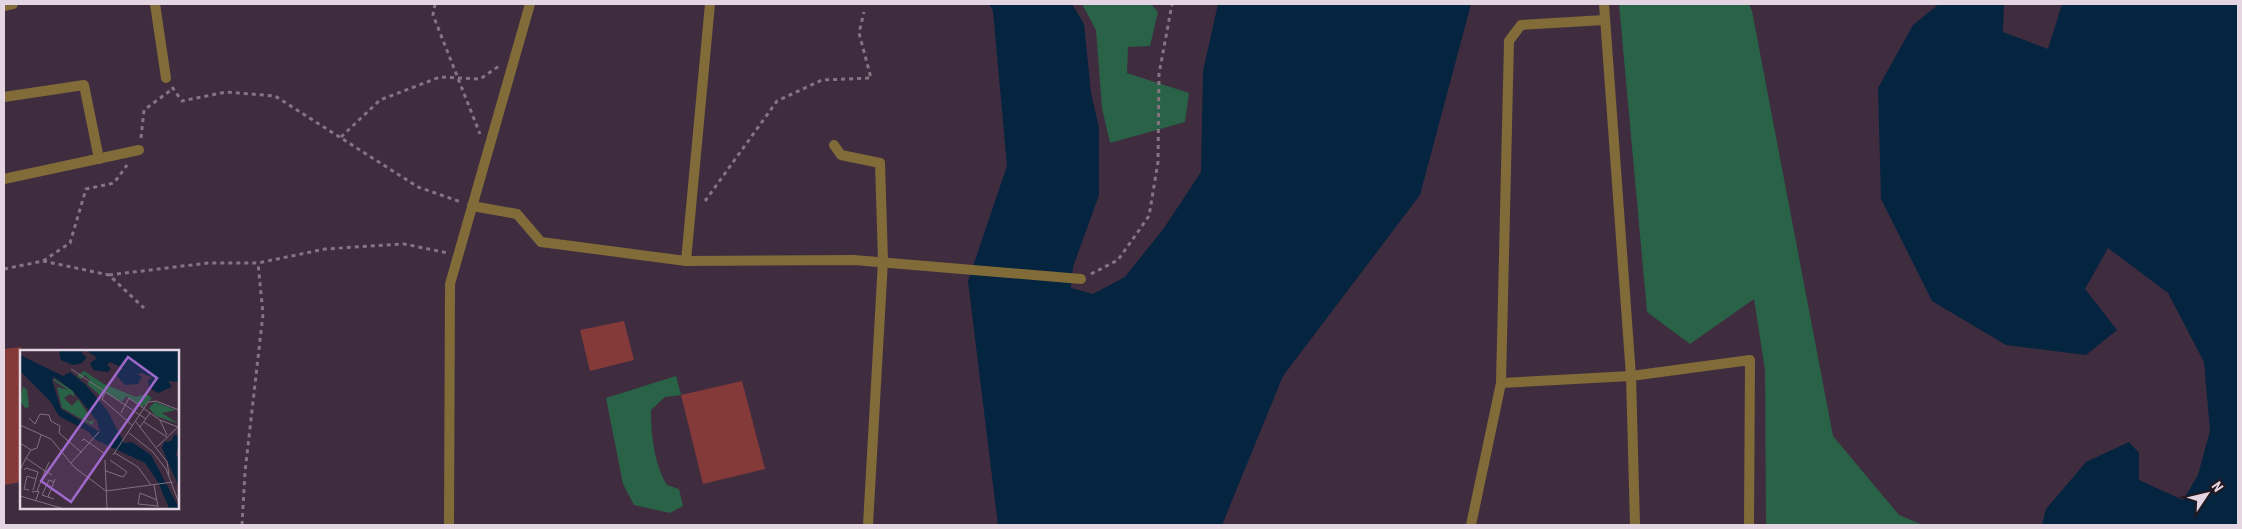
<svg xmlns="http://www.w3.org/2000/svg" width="2242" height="529" font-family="'Roboto Condensed',sans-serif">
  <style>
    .green { fill: #296246 }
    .water { fill: #05243f }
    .building { fill: #843a39 }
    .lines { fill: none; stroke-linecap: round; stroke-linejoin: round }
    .path { stroke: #857484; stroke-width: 3; stroke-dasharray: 4 4; stroke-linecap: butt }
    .minor { stroke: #806b39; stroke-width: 10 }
    .inset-road { fill: none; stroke: #817080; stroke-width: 1 }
    .view { fill: #9f68cb; fill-opacity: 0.15; stroke: #9f68cb; stroke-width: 2.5 }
    .inset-edge { fill: none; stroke: #e3d6e2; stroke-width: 2.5 }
  </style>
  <rect width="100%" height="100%" fill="#3f2c3f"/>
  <g class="green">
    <path d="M1082 4H1151L1158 12 1150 46 1128 47 1127 73 1189 93 1185 122 1110 143 1102 108 1096 30Z"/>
    <path d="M1619 4H1749L1752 11 1833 436 1899 515 1923 525H1766L1765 370 1754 299 1690 344 1647 312Z"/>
    <path d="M676 376 681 395 665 397 651 410C651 434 654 464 667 485L679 489 683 506 670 513 634 505 623 484 606 398Z"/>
  </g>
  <g class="water">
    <path d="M989 4H1072L1084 24 1091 93 1099 128V195L1073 267 1071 288 1093 294 1125 277 1164 228 1201 172 1203 71 1218 4H1471L1420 195 1283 376 1222 525H998L968 281 1007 166 993 11Z"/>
    <path d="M1939 4H2004L2003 32 2048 49 2062 4H2238V525H2042L2046 509 2086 462 2129 442 2139 453V480L2183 500 2198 475 2210 431 2204 362 2168 293 2108 248 2085 289 2117 330 2086 355 2006 345 1932 301 1881 199 1878 88 1913 25Z"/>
  </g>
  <g class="building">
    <path d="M624 321 634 360 590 371 580 330Z"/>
    <path d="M21 347V482L4 485V349Z"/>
    <path d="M742 381 765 469 703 484 681 395Z"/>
  </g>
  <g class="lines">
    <g class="path">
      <path d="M435 4 433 15 480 134"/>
      <path d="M172 87 182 101 226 92 275 96 418 187 461 202"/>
      <path d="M341 137 380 100 440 77 480 79 499 66"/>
      <path d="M141 138 144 110 171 90"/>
      <path d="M705 201 777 101 822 80 871 78 859 33 864 12"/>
      <path d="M43 261 109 275 144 308"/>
      <path d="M4 269 43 261 70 243 86 189 114 183 127 165"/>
      <path d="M1091 274 1118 260 1149 216 1158 162 1159 74 1172 4"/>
      <path d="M109 275 208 263H258L325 249 404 244 448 253"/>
      <path d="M242 525 245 472 263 314 258 263"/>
    </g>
    <g class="minor">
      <path d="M155 4 166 78"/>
      <path d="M1604 4 1631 376 1635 525"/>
      <path d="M4 6 13 4"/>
      <path d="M4 97 84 85 99 159"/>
      <path d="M834 145 841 155 880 163 883 261 868 525"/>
      <path d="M4 179 139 150"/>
      <path d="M472 206 517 214 541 242 686 261 854 260 1081 279"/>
      <path d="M686 261 710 4"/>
      <path d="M1501 383 1631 376 1750 360 1749 525"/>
      <path d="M449 525 450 284 530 4"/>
      <path d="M1471 525 1501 383 1509 41 1521 25 1604 20"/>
    </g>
  </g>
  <g transform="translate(20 350)">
    <rect width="159" height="159" fill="#3f2c3f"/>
    <path d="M64 21 84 34 116 47 126 44 132 48 123 57 106 46 102 52 84 42 81 46 67 34 70 30 65 25 61 29 57 26ZM35 29 53 41 55 47 50 44 44 48 52 56 58 49 68 64 65 68 69 72 74 70 72 75 42 58 37 37 48 40 33 30ZM3 36 7 40 9 57 5 58 0 51ZM135 52 156 60 142 63 159 74 136 66 129 58Z" fill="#296246"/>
    <path d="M39 1H63L62 4 67 7 62 13 53 15 41 10ZM67 1H159V32L148 31 152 37 138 43 129 38 128 30 133 28 122 23 117 24 122 27 118 34 105 35 97 26 98 20H103L101 17 90 12 87 15 91 18 88 22 73 20 70 13 77 8ZM0 5 43 26 50 22 65 34 87 60 104 93 112 92 131 105 159 158H149L138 132 125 113 74 89 69 82 39 66 30 51 1 22ZM34 27 53 41 77 71 80 82 41 59 32 30ZM155 84 159 87 156 106 159 108V137L142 98 144 92 151 91Z" fill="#05243f" fill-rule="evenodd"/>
    <path class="inset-road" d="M51 19 126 69M85 43 82 49 113 76M101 63 109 48 140 70 158 77M9 68 15 74 20 64 29 65 31 71 40 76 39 83 62 103M140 70 147 85M116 72 147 112 149 125M124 72 147 87M0 75 31 89 54 117 86 141 153 132M120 77 130 63M109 83 133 102 146 119 159 153M62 91 64 89 85 104M0 93 11 100 6 108M137 97 158 77M11 100 17 98 21 85M95 103 118 117 131 135M93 105 128 52 136 51 159 60M85 110 87 158M51 113 79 82M1 118 6 108 25 121 29 112M4 120 6 118 18 122 13 140M86 121 103 127 107 122 90 110M134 135 138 157M9 140 4 139 7 126 16 129M17 141 25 121 32 125M12 142 19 141 16 150M0 146 41 158M28 147 35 129M34 149 22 145 29 130 34 132M137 150 120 143 118 154 138 156"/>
    <path class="view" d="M108 7 137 28 51 152 21 131Z"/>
    <rect width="159" height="159" class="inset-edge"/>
  </g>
  <rect width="2242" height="529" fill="none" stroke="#e3d6e2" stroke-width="10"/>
  <g transform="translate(2207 494) rotate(55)" stroke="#211820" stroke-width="4" paint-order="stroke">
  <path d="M0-4L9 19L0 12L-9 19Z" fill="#e3d6e2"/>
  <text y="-8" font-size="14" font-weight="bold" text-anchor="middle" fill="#e3d6e2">N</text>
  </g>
</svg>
